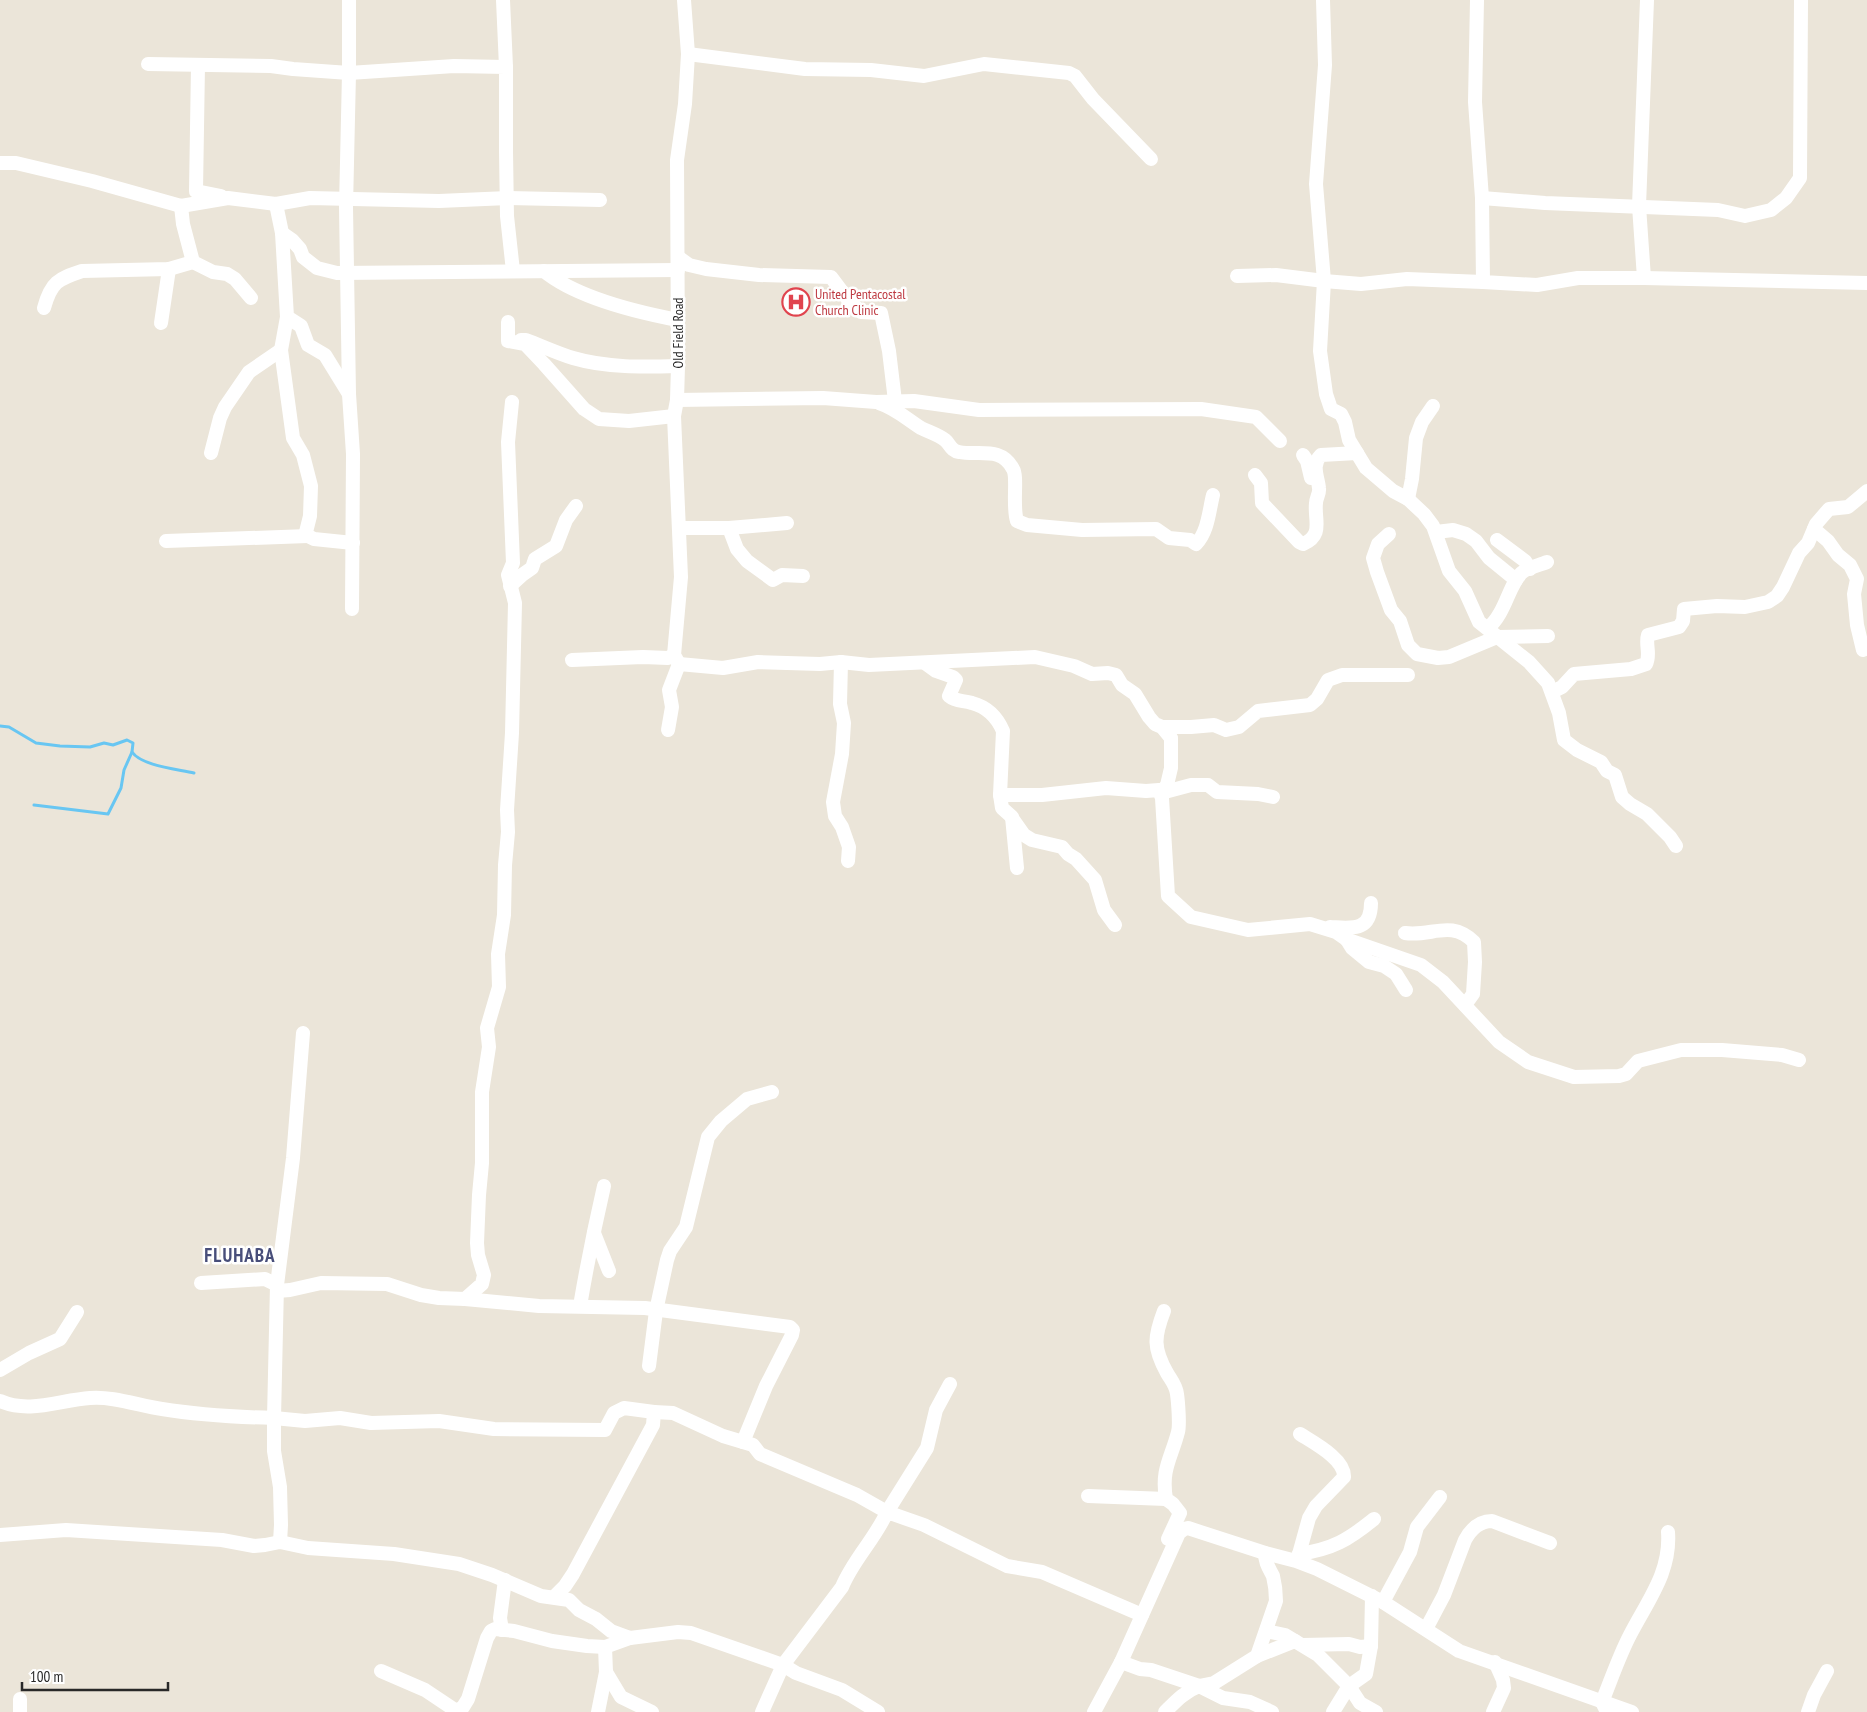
<svg xmlns="http://www.w3.org/2000/svg" width="1867" height="1712" font-family="'PT Sans Narrow',sans-serif">
  <style>
    .lines { fill: none; stroke-linecap: round; stroke-linejoin: round }
    .stream { stroke: #68c6f2; stroke-width: 3 }
    .minor { stroke: #fff; stroke-width: 14 }
    .labels { text-anchor: middle; stroke-width: 5; stroke-linejoin: round; paint-order: stroke }
    .health-label { font-size: 14px; fill: #be3a42; stroke: #fff; text-anchor: start }
    .street-label { font-size: 14px; fill: #282828; stroke: #fff }
    .district-label { font-size: 19px; font-weight: bold; letter-spacing: 1px; fill: #484e7a; stroke: #fff }
  </style>
  <rect width="100%" height="100%" fill="#ebe5d9"/>
  <g class="lines">
    <g class="stream">
      <path d="M0 726 9 727 36 743 60 746 90 747 104 743 113 745 127 740 133 743 132 752C142 766 177 769 194 773"/>
      <path d="M34 805 108 814 121 788 124 770 132 752"/>
    </g>
    <g class="minor">
      <path d="M349 0V73L346 207 349 394 353 454 352 609"/>
      <path d="M503 0 506 67"/>
      <path d="M1323 0 1325 65 1316 184 1324 281 1320 351 1326 394 1331 409 1341 414 1345 422 1349 440 1366 468 1393 491 1408 499 1424 514 1433 526 1449 571 1465 591 1479 622 1529 662 1548 683 1559 713 1564 740 1577 750 1601 762 1607 771 1615 775 1622 797 1630 804 1647 814 1670 837 1676 846"/>
      <path d="M1477 0 1475 102 1482 198 1483 282 1537 285 1578 278H1644L1639 206 1647 0"/>
      <path d="M688 54 805 69 871 70 924 76 984 64 1069 73 1075 76 1093 99 1151 159"/>
      <path d="M148 64 271 66 293 69 349 73 454 66 506 67V151L507 216 513 271"/>
      <path d="M198 65 196 191 221 196"/>
      <path d="M0 163H16L92 181 181 206 228 198 276 204 310 198 439 201 508 198 600 200"/>
      <path d="M1482 198 1545 203 1718 210 1745 216 1771 210 1786 198 1800 178 1801 0"/>
      <path d="M276 204 282 233 287 317 301 326 308 345 325 355 349 394"/>
      <path d="M181 206 183 224 193 262 213 272 227 274 235 279 251 298"/>
      <path d="M282 233 292 240 300 249 303 257 317 268 337 273 678 270"/>
      <path d="M678 257 689 265 706 269 759 275 831 277 849 301 861 312 881 313 889 351 895 401"/>
      <path d="M544 271C577 298 636 312 678 320"/>
      <path d="M1237 276 1276 275 1324 281 1361 284 1407 279 1483 282"/>
      <path d="M1644 278 1867 283"/>
      <path d="M44 308C51 282 58 279 82 271L169 269 193 262"/>
      <path d="M287 317 281 350 293 438 303 455 311 486 310 516 306 532 308 536 314 539 353 543"/>
      <path d="M508 322V341L525 344 544 364 584 409 599 419 629 421 674 416"/>
      <path d="M161 323 169 269"/>
      <path d="M521 340H526C542 346 557 353 573 358 607 368 643 367 678 366"/>
      <path d="M677 400 823 398 876 402 914 401 979 410 1201 409 1256 417 1280 441"/>
      <path d="M879 403C895 408 907 419 921 428 929 432 939 435 945 440 950 444 951 451 959 452 979 456 1001 446 1013 469 1018 477 1012 506 1017 521L1027 525 1082 530 1156 529 1169 538 1190 540 1196 544C1208 532 1209 511 1213 495"/>
      <path d="M211 453 220 418 225 407 249 372 281 350"/>
      <path d="M1303 455 1307 461 1311 478"/>
      <path d="M1255 475 1261 483 1262 503 1299 542 1303 544C1324 535 1314 520 1316 503 1316 498 1320 493 1319 488 1318 477 1311 465 1321 455L1357 453"/>
      <path d="M1408 499 1412 479 1416 438 1422 422 1433 406"/>
      <path d="M680 528H729L737 549 747 561 773 580 782 575 803 576"/>
      <path d="M729 528 787 523"/>
      <path d="M1814 529 1828 541 1838 555 1850 565 1857 579 1854 594 1857 625 1863 650"/>
      <path d="M1436 532 1453 530 1466 534 1476 541 1489 558 1516 580"/>
      <path d="M1389 534 1378 544 1373 558 1377 572 1391 610 1400 621 1408 645 1417 654 1438 658 1449 657 1497 637 1548 636"/>
      <path d="M1497 540 1525 561 1530 569"/>
      <path d="M166 541 308 536"/>
      <path d="M510 586 522 575 532 568 535 559 556 546 566 520 576 506"/>
      <path d="M1488 628C1507 612 1509 581 1524 571 1530 567 1540 565 1547 562"/>
      <path d="M572 660 643 657 668 658 674 655"/>
      <path d="M841 662 840 704 844 723 842 754 833 802 835 816 842 827 849 847 848 861"/>
      <path d="M925 663 936 671 953 677 956 680 949 696C956 702 963 700 972 703 987 707 997 717 1003 731L1000 795 1002 808 1012 817 1017 868"/>
      <path d="M679 664 674 655 681 577 674 416 677 400 678 366 677 160 685 104 688 54 684 0"/>
      <path d="M679 664 723 668 758 662 820 664 841 662 869 665 1035 657 1074 666 1092 674 1108 673 1116 675 1122 685 1135 694 1149 717 1155 724 1162 727 1171 738V768L1167 785 1161 793"/>
      <path d="M1552 692 1562 687 1574 674 1631 669 1646 664C1651 655 1645 644 1648 635L1679 627 1683 621 1684 609 1717 606 1745 607 1768 602 1777 596 1783 587 1799 553 1808 543 1816 524 1829 509 1848 507 1867 491"/>
      <path d="M1162 727H1191L1214 725 1226 730 1239 727 1258 711 1310 705 1317 699 1328 680 1342 675H1408"/>
      <path d="M668 730 672 707 669 690 679 664"/>
      <path d="M1161 793 1191 785H1208L1217 792 1258 794 1273 797"/>
      <path d="M1000 795H1042L1106 788 1146 791 1159 790 1162 798 1168 896 1191 917 1248 930 1310 924 1336 932 1346 939 1421 965 1443 982 1499 1042 1528 1062 1574 1077 1619 1076 1626 1074 1638 1061 1681 1050H1722L1782 1055 1799 1060"/>
      <path d="M1012 818 1024 835 1032 840 1062 847 1068 854 1076 859 1095 880 1104 910 1115 925"/>
      <path d="M1330 927C1352 928 1371 932 1371 903"/>
      <path d="M1405 933C1432 937 1450 919 1474 942L1475 962 1473 994 1465 1005"/>
      <path d="M1347 940 1352 948 1369 962 1384 966 1396 974 1406 990"/>
      <path d="M594 1233 609 1271"/>
      <path d="M201 1283 265 1279 277 1285"/>
      <path d="M277 1291 290 1290 321 1283 387 1284 421 1295 439 1298 465 1299 539 1306 645 1308 790 1327 793 1330 792 1335 766 1386 743 1442"/>
      <path d="M465 1299 482 1284 484 1275 478 1255 477 1243 479 1195 482 1163V1092L489 1047 487 1028 499 987 498 954 504 915 505 865 508 832 507 810 512 733 515 603 508 575 513 563 508 442 512 402"/>
      <path d="M580 1306C587 1265 595 1225 604 1186"/>
      <path d="M1164 1311C1154 1337 1153 1348 1167 1373 1171 1380 1176 1385 1177 1394 1178 1401 1180 1425 1178 1432 1171 1459 1161 1469 1166 1499L1173 1504 1180 1513 1168 1539"/>
      <path d="M649 1366 656 1311 667 1260 670 1251 686 1227 708 1137 721 1121 747 1099 772 1092"/>
      <path d="M0 1370 29 1353 60 1339 77 1312"/>
      <path d="M0 1401C29 1414 60 1400 90 1398 113 1396 140 1406 162 1409 199 1415 236 1417 274 1418L277 1285 293 1158 303 1033"/>
      <path d="M654 1412 673 1413 723 1436 753 1445 760 1454 857 1495 887 1512 927 1448 936 1410 950 1384"/>
      <path d="M1088 1496 1166 1499"/>
      <path d="M0 1535 66 1530 222 1540 254 1546 265 1545 280 1542 308 1548 394 1554 459 1564 492 1575 541 1596 569 1600 579 1610 596 1619 611 1631 630 1638 678 1632 691 1633 783 1665 842 1587C853 1560 875 1539 887 1512L924 1525 1007 1566 1042 1572 1142 1615"/>
      <path d="M280 1542 281 1525 280 1487 274 1451V1418L305 1421 340 1418 371 1423 439 1421 494 1429 605 1430 614 1413 624 1408 654 1412 653 1425 573 1574 565 1586 554 1597"/>
      <path d="M1299 1554 1309 1518 1316 1506 1344 1477C1345 1459 1314 1443 1300 1434"/>
      <path d="M1296 1560 1299 1554C1333 1549 1348 1540 1374 1519"/>
      <path d="M1383 1602 1410 1552 1417 1527 1440 1497"/>
      <path d="M1426 1629 1444 1595 1465 1540C1471 1529 1479 1521 1492 1521L1550 1543"/>
      <path d="M502 1630 500 1618 505 1580"/>
      <path d="M1266 1631 1285 1635 1318 1655 1349 1686 1360 1703 1376 1712"/>
      <path d="M1303 1645 1349 1644 1360 1647 1371 1646"/>
      <path d="M1257 1656 1295 1641"/>
      <path d="M1121 1662 1140 1669 1151 1670 1199 1686 1214 1683 1257 1656 1276 1601C1276 1592 1275 1584 1273 1576 1269 1568 1265 1563 1265 1553"/>
      <path d="M381 1671 425 1690 458 1712"/>
      <path d="M606 1672 621 1697 652 1712"/>
      <path d="M20 1699V1712"/>
      <path d="M1606 1710 1602 1702C1611 1680 1619 1656 1630 1635 1648 1600 1671 1572 1668 1532"/>
      <path d="M455 1712 463 1707 468 1699 487 1638 491 1631 495 1629 514 1631 552 1641 587 1646 605 1647 630 1638"/>
      <path d="M598 1712 606 1672 605 1647"/>
      <path d="M762 1712 783 1665 796 1673 842 1690 878 1712"/>
      <path d="M1094 1712 1121 1662 1179 1533 1184 1529 1188 1528 1265 1553 1296 1561 1317 1569 1383 1602 1459 1651 1632 1712"/>
      <path d="M1165 1712C1176 1701 1184 1692 1199 1686L1223 1698 1250 1702 1272 1712"/>
      <path d="M1333 1712 1349 1686 1366 1674 1371 1646 1372 1596"/>
      <path d="M1493 1712 1504 1688 1503 1680 1495 1662"/>
      <path d="M1808 1712 1814 1695 1827 1671"/>
    </g>
  </g>
  <defs>
    <g id="hospital-ring" transform="scale(1.4375)"><circle r="9.5" fill="#fff" stroke="#e0444e" stroke-width="1.5"/><path d="M-5-5h3v3.5h4V-5h3V5h-3V1.5h-4V5h-3Z" fill="#e0444e"/></g>
  </defs>
  <g fill-rule="evenodd">
    <use href="#hospital-ring" x="796" y="302"/>
  </g>
  <g class="labels">
    <g class="health-label">
      <text x="815" y="299">United Pentacostal<tspan x="815" dy="16">Church Clinic</tspan></text>
    </g>
    <g class="street-label">
      <text transform="translate(678 333) rotate(-90)" y="5">Old Field Road</text>
    </g>
    <g class="district-label">
      <text x="240" y="1262">FLUHABA</text>
    </g>
  </g>
  <path d="M22 1682v8h146v-8" fill="none" stroke="#282828" stroke-width="2.5"/>
  <text x="30" y="1682" font-size="15" fill="#282828" stroke="#ffffff" stroke-width="4" paint-order="stroke">100 m</text>
</svg>
